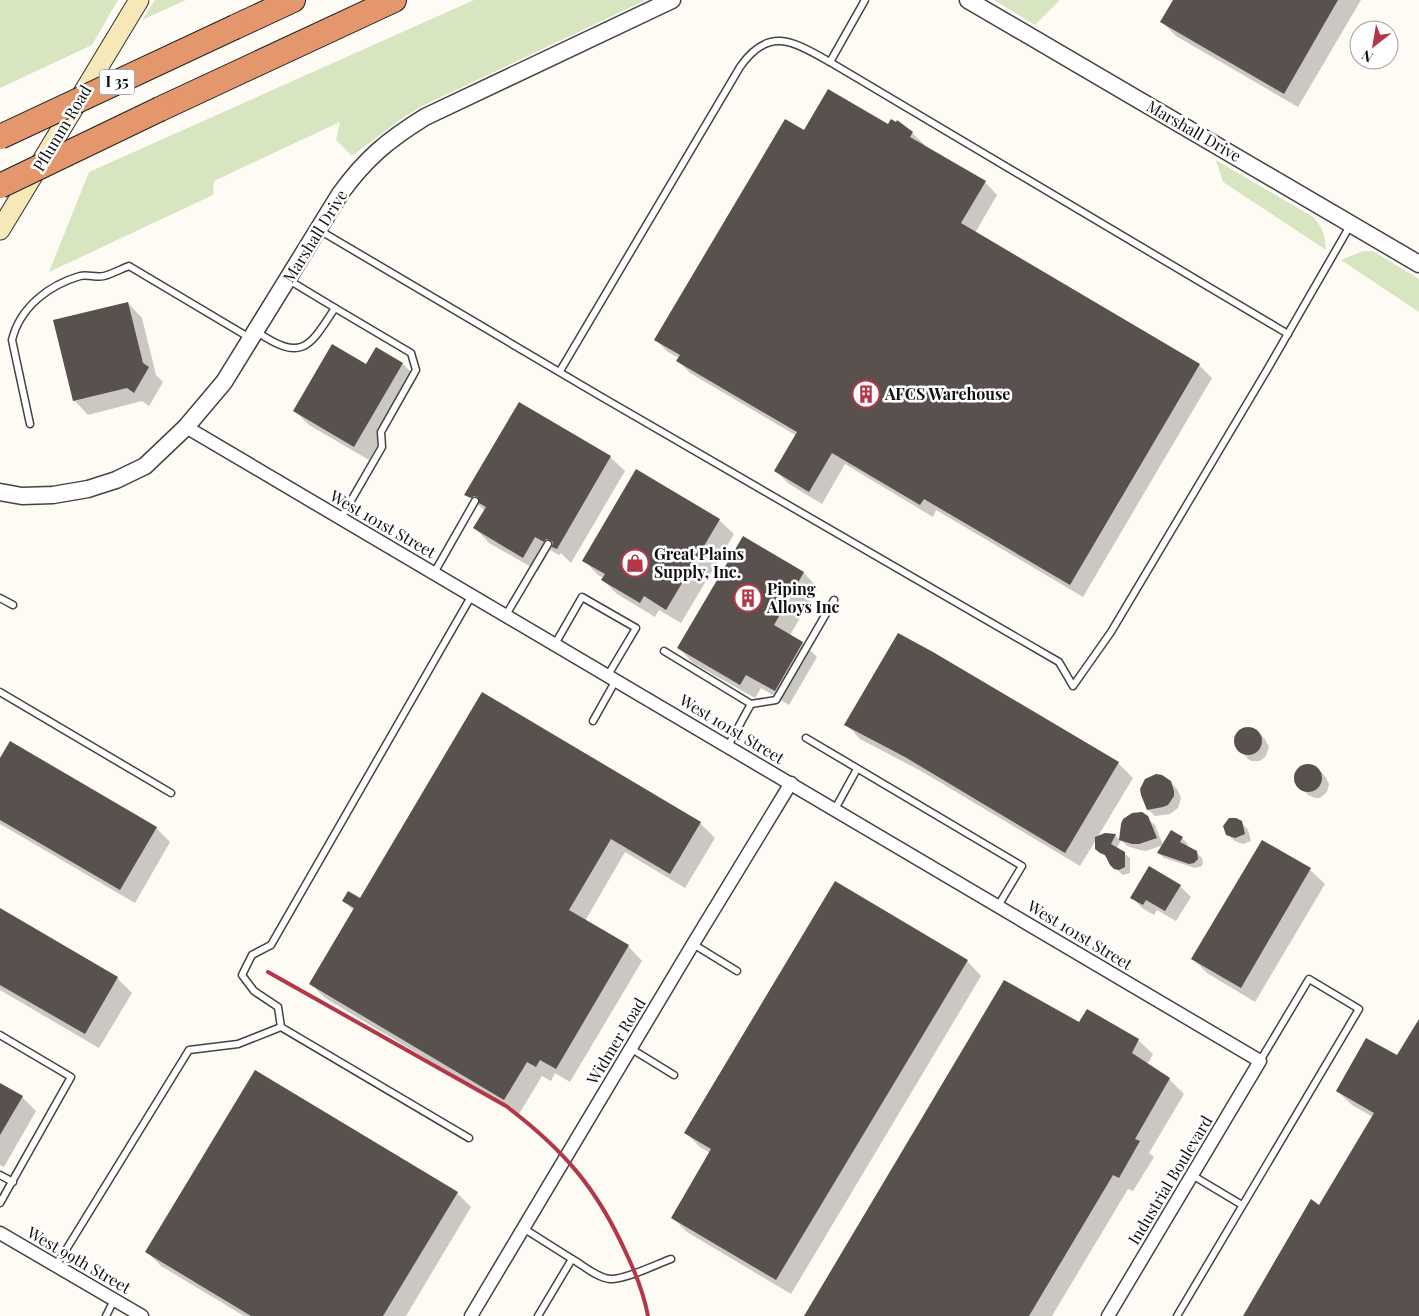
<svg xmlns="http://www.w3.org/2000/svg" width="1419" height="1316" font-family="'Playfair Display',serif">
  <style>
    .green { fill: #d7e5c1 }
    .shadow { fill: #0003 }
    .building { fill: #58514e }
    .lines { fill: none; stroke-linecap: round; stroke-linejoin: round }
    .service-casing { stroke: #434343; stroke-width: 9 }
    .minor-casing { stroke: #434343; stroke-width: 15 }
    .tertiary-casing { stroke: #434343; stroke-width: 19 }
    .secondary-casing { stroke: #323232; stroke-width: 21 }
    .motorway-casing { stroke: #212121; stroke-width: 26 }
    .service { stroke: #fff; stroke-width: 6 }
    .minor { stroke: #fff; stroke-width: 12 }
    .tertiary { stroke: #fff; stroke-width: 16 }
    .secondary { stroke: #f6e9b7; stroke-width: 19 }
    .motorway { stroke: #e4976c; stroke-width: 24 }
    .rail { stroke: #b13749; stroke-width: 4 }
    .motorway-bridge-casing { stroke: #212121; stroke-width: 26; stroke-linecap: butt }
    .motorway-bridge { stroke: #e4976c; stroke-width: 24 }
    .labels { text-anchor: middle; stroke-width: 5; stroke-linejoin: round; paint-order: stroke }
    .shield { fill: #fff; stroke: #585858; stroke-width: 1 }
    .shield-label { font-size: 15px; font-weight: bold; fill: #101010 }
    .street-label { font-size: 16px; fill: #101010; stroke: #fff }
    .poi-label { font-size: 16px; font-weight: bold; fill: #101010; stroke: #fff; text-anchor: start }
  </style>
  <rect width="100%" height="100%" fill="#fefbf5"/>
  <g class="green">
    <path d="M0 0H118L92 45 0 88Z"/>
    <path d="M155 0H186L142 20Z"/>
    <path d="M474 0H646L420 107 400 120 352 156 336 140 340 122 214 181 213 195 49 272 89 172Z"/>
    <path d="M994 0H1060L1035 25Z"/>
    <path d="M1216 160 1313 217C1323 227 1325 236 1326 250L1223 182Z"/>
    <path d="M1363 251H1373L1419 279V312L1341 260Z"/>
  </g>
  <g class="shadow">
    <path d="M1175 0H1361L1298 107 1176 36 1162 22Z"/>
    <path d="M888 126 912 133 925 145 924 147 985 182 997 195 975 233 1199 365 1212 378 1083 597 936 510 933 517 845 464 822 504 789 484 776 471 797 436 690 373 678 361 679 358 668 352 656 340 804 132Z"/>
    <path d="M128 303 142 318 156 375 163 382 149 406 142 401 88 415 74 400Z"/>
    <path d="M377 349 403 364 417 378 369 460 309 425 295 411 366 366Z"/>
    <path d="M519 404 610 457 625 471 571 563 561 553 559 555 550 550 538 571 489 543 475 528 485 511 466 494Z"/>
    <path d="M719 520 734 534 681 623 659 610 655 617 617 594 603 580 604 578 598 575 584 560Z"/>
    <path d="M743 538 804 573 818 588 790 635 803 643 817 657 789 705 761 688 755 698 693 663 679 648Z"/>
    <path d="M899 635 932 653 1118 763 1133 778 1097 838 1102 835H1115L1120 840 1122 824 1128 816 1141 814 1155 825 1163 845 1146 851 1140 850 1127 846 1121 840 1117 848 1130 858V873L1123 875 1111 864 1108 858 1103 855 1111 858 1112 856 1098 851 1095 845 1096 840 1080 866 921 771 860 739 846 724Z"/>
    <path d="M483 694 700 823 715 838 685 888 625 852 585 921 628 946 642 961 570 1082 555 1073 551 1081 542 1076 519 1114 325 998 311 984 354 911 344 901 361 900Z"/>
    <path d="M1246 728H1250L1258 732 1265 739 1269 747 1266 756 1260 761H1251L1248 759 1236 744V736L1239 732Z"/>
    <path d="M0 761 156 828 170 842 135 903 0 824Z"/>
    <path d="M1310 765 1318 769 1325 776 1329 784 1327 792 1320 798H1315L1308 795 1296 781V772L1302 766Z"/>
    <path d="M1170 782 1177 789 1181 798 1178 808 1170 814 1155 816 1148 809Z"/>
    <path d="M1241 822 1248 830 1251 841 1243 844 1235 841 1227 834Z"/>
    <path d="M1182 838 1188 844 1186 847 1196 852 1202 858 1203 862 1202 866 1195 868 1164 858 1159 853Z"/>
    <path d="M1262 841 1310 870 1325 884 1255 1002 1207 973 1193 959Z"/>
    <path d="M1180 886 1191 897 1176 921 1157 910 1154 915 1142 908 1132 897Z"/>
    <path d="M0 910 117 978 132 993 99 1048 0 990Z"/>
    <path d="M967 961 981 976 791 1294 687 1232 672 1217 710 1153 700 1147 686 1133Z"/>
    <path d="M1419 1022V1316H1244L1320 1206 1373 1117 1352 1105 1337 1091 1398 1057Z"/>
    <path d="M1079 1024 1138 1040 1153 1054 1147 1065 1169 1079 1184 1094 1149 1153 1154 1157 1133 1191 1128 1189 1052 1316H805Z"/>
    <path d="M0 1084 22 1097 36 1111 4 1167 0 1165Z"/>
    <path d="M457 1193 471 1207 406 1316H244L161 1266 147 1252Z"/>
  </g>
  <g class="building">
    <path d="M1173 0H1338L1284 94 1160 22Z"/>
    <path d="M828 89 888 124 891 119 896 122 897 120 913 132 910 137 986 181 961 223 1200 364 1070 585 924 499 920 505 832 453 809 492 774 471 797 432 676 361 680 355 654 340 785 119 804 130Z"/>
    <path d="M128 302 143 363 149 367 134 393 127 388 73 401 53 320Z"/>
    <path d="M332 344 366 364 376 347 403 363 354 447 293 411Z"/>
    <path d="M519 402 611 456 557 549 552 547 553 542 550 540 546 539 544 542 535 537 523 558 473 528 486 507 479 503 478 497 474 496 471 498 464 495Z"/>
    <path d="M636 469 720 519 666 610 644 596 640 603 601 580 605 574 582 561Z"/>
    <path d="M743 536 804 572 774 625 803 642 775 691 746 675 740 685 677 648Z"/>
    <path d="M898 633 933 652 1119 762 1065 853 905 757 844 725Z"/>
    <path d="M482 692 701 822 670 874 611 839 569 910 629 945 556 1069 540 1060 536 1067 527 1062 504 1100 309 984 354 908 342 901 348 891 360 898Z"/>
    <circle cx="1248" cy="741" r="14"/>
    <path d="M10 741 157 827 120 890 0 820V758Z"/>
    <circle cx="1308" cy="778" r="14"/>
    <path d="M1156 774 1162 775 1171 781 1174 791V796L1168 805 1163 807 1147 810 1141 795 1140 789 1145 779Z"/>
    <path d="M1142 812 1148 816 1157 838 1139 844H1132L1119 840 1121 824 1123 819 1132 813Z"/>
    <path d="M1229 818H1236L1242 821 1245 834 1235 838 1226 835 1223 826Z"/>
    <path d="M1171 830 1183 837 1180 842 1197 851 1198 859 1194 863 1189 864 1157 853Z"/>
    <path d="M1105 833 1116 834 1111 844 1125 852V867L1119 870 1114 869 1110 865 1105 855 1100 853 1095 849V837Z"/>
    <path d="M1262 840 1311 868 1241 988 1191 959Z"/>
    <path d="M1149 866 1181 885 1165 911 1146 900 1143 905 1130 898Z"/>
    <path d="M835 881 968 960 776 1280 671 1218 711 1149 684 1133Z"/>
    <path d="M0 908 118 977 85 1034 0 985Z"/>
    <path d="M1004 980 1079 1022 1087 1009 1139 1039 1132 1053 1170 1078 1135 1139 1140 1141 1119 1178 1113 1175 1029 1316H804Z"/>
    <path d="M1419 1019V1316H1243L1311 1199 1319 1205 1374 1113 1336 1091 1366 1038 1397 1055Z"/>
    <path d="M255 1070 458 1192 383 1316H251L145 1252Z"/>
    <path d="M0 1083 23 1096 0 1135Z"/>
  </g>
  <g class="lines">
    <g class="service-casing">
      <g id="service">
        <path d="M830 62 865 0"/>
        <path d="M319 230 600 396 1059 662 1073 686 1111 632 1267 370 1351 224"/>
        <path d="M335 308 411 353 416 370 381 432 382 447 341 518"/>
        <path d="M257 332C302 362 309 348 335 308L287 279"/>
        <path d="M560 371 740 67C769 25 794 42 830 62L1288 334"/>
        <path d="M30 424 12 340C20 307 49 285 80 276 88 274 96 278 104 276 112 274 121 269 129 266L250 338"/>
        <path d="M434 573 475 501"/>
        <path d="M0 598 13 605"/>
        <path d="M506 615 548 544"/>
        <path d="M555 644 582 597 636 628 608 675"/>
        <path d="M664 651 751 704 728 746"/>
        <path d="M0 692 171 793"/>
        <path d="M751 704 776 700 834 600"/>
        <path d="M593 721 616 680"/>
        <path d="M806 738 1022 866 998 906"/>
        <path d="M835 809 857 769"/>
        <path d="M693 944 737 971"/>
        <path d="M0 1035 71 1077 0 1203"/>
        <path d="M630 1048 674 1075"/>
        <path d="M469 1138 281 1027 278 1007 254 991 242 975 252 955 271 945 472 595"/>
        <path d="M0 1175 13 1182"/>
        <path d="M1192 1175 1242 1205"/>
        <path d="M523 1228 572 1259 538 1316"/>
        <path d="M572 1259C583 1265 597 1278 610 1279 625 1280 657 1264 671 1259"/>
        <path d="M56 1266 189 1050 238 1044 281 1027"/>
        <path d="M106 1316 114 1300"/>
        <path d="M1177 1316 1359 1009 1309 979 1260 1061"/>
      </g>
    </g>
    <g class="minor-casing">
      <g id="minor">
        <path d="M186 427 1260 1061 1108 1316"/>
        <path d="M0 1233 142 1316"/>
        <path d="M471 1316 693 944 791 783"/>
      </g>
    </g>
    <g class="tertiary-casing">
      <g id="tertiary">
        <path d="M968 0 1419 264"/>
        <path d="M0 492 22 496 53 495 88 489 116 480 145 466 186 427 224 382 340 194C366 158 388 140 425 117L672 0"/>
      </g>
    </g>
    <g class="secondary-casing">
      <path id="secondary" d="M0 230 139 0"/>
    </g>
    <g class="motorway-casing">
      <g id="motorway">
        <path d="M235 27 293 0"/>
        <path d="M160 109 394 0"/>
      </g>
    </g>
    <use href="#service" class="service"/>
    <use href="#minor" class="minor"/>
    <use href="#tertiary" class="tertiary"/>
    <use href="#secondary" class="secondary"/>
    <use href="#motorway" class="motorway"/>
    <path class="rail" d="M268 972 506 1106C564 1150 597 1188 627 1255 636 1274 644 1295 648 1316"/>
    <g class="motorway-bridge-casing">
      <g id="motorway-bridge">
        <path d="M0 137 235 27"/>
        <path d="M0 186 160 109"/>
      </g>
    </g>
    <use href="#motorway-bridge" class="motorway-bridge"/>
  </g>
  <defs>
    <g id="building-ring" transform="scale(1.4375)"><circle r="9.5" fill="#fff" stroke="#b13749" stroke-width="1.5"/><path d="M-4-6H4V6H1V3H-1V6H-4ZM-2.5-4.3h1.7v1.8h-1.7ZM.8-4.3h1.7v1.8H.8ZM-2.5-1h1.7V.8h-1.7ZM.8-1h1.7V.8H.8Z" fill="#b13749"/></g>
    <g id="shop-ring" transform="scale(1.4375)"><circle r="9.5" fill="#fff" stroke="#b13749" stroke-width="1.5"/><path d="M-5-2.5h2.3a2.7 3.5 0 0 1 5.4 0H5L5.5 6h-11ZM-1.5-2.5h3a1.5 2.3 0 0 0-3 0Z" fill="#b13749"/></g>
  </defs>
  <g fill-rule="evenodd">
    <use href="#building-ring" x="866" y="394"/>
    <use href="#shop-ring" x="635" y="563"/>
    <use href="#building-ring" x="748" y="598"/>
  </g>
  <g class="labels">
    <rect class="shield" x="99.5" y="69.5" width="35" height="25" rx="4"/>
    <g class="shield-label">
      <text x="117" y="87">I 35</text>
    </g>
    <g class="street-label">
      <text transform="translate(62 128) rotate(-59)" y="6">Pflumm Road</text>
      <text transform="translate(1194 131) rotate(30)" y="6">Marshall Drive</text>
      <text transform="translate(315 236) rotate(-58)" y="6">Marshall Drive</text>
      <text transform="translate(383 524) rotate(30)" y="6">West 101st Street</text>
      <text transform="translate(732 729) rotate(31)" y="6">West 101st Street</text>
      <text transform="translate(1080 935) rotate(31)" y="6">West 101st Street</text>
      <text transform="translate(616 1041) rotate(-59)" y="6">Widmer Road</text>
      <text transform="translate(1170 1180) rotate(-59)" y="6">Industrial Boulevard</text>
      <text transform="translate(79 1260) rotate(30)" y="6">West 99th Street</text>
    </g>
    <g class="poi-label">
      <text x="885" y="400">AFCS Warehouse</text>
      <text x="654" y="560">Great Plains<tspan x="654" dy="18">Supply, Inc.</tspan></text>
      <text x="767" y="595">Piping<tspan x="767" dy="18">Alloys Inc</tspan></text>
    </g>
  </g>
  <g transform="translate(1374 45) rotate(211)"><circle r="24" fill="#ffffff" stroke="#9f9f9f"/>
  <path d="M0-4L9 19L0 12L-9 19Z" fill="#b13749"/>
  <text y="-8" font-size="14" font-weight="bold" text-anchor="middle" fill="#101010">N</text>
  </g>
</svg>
